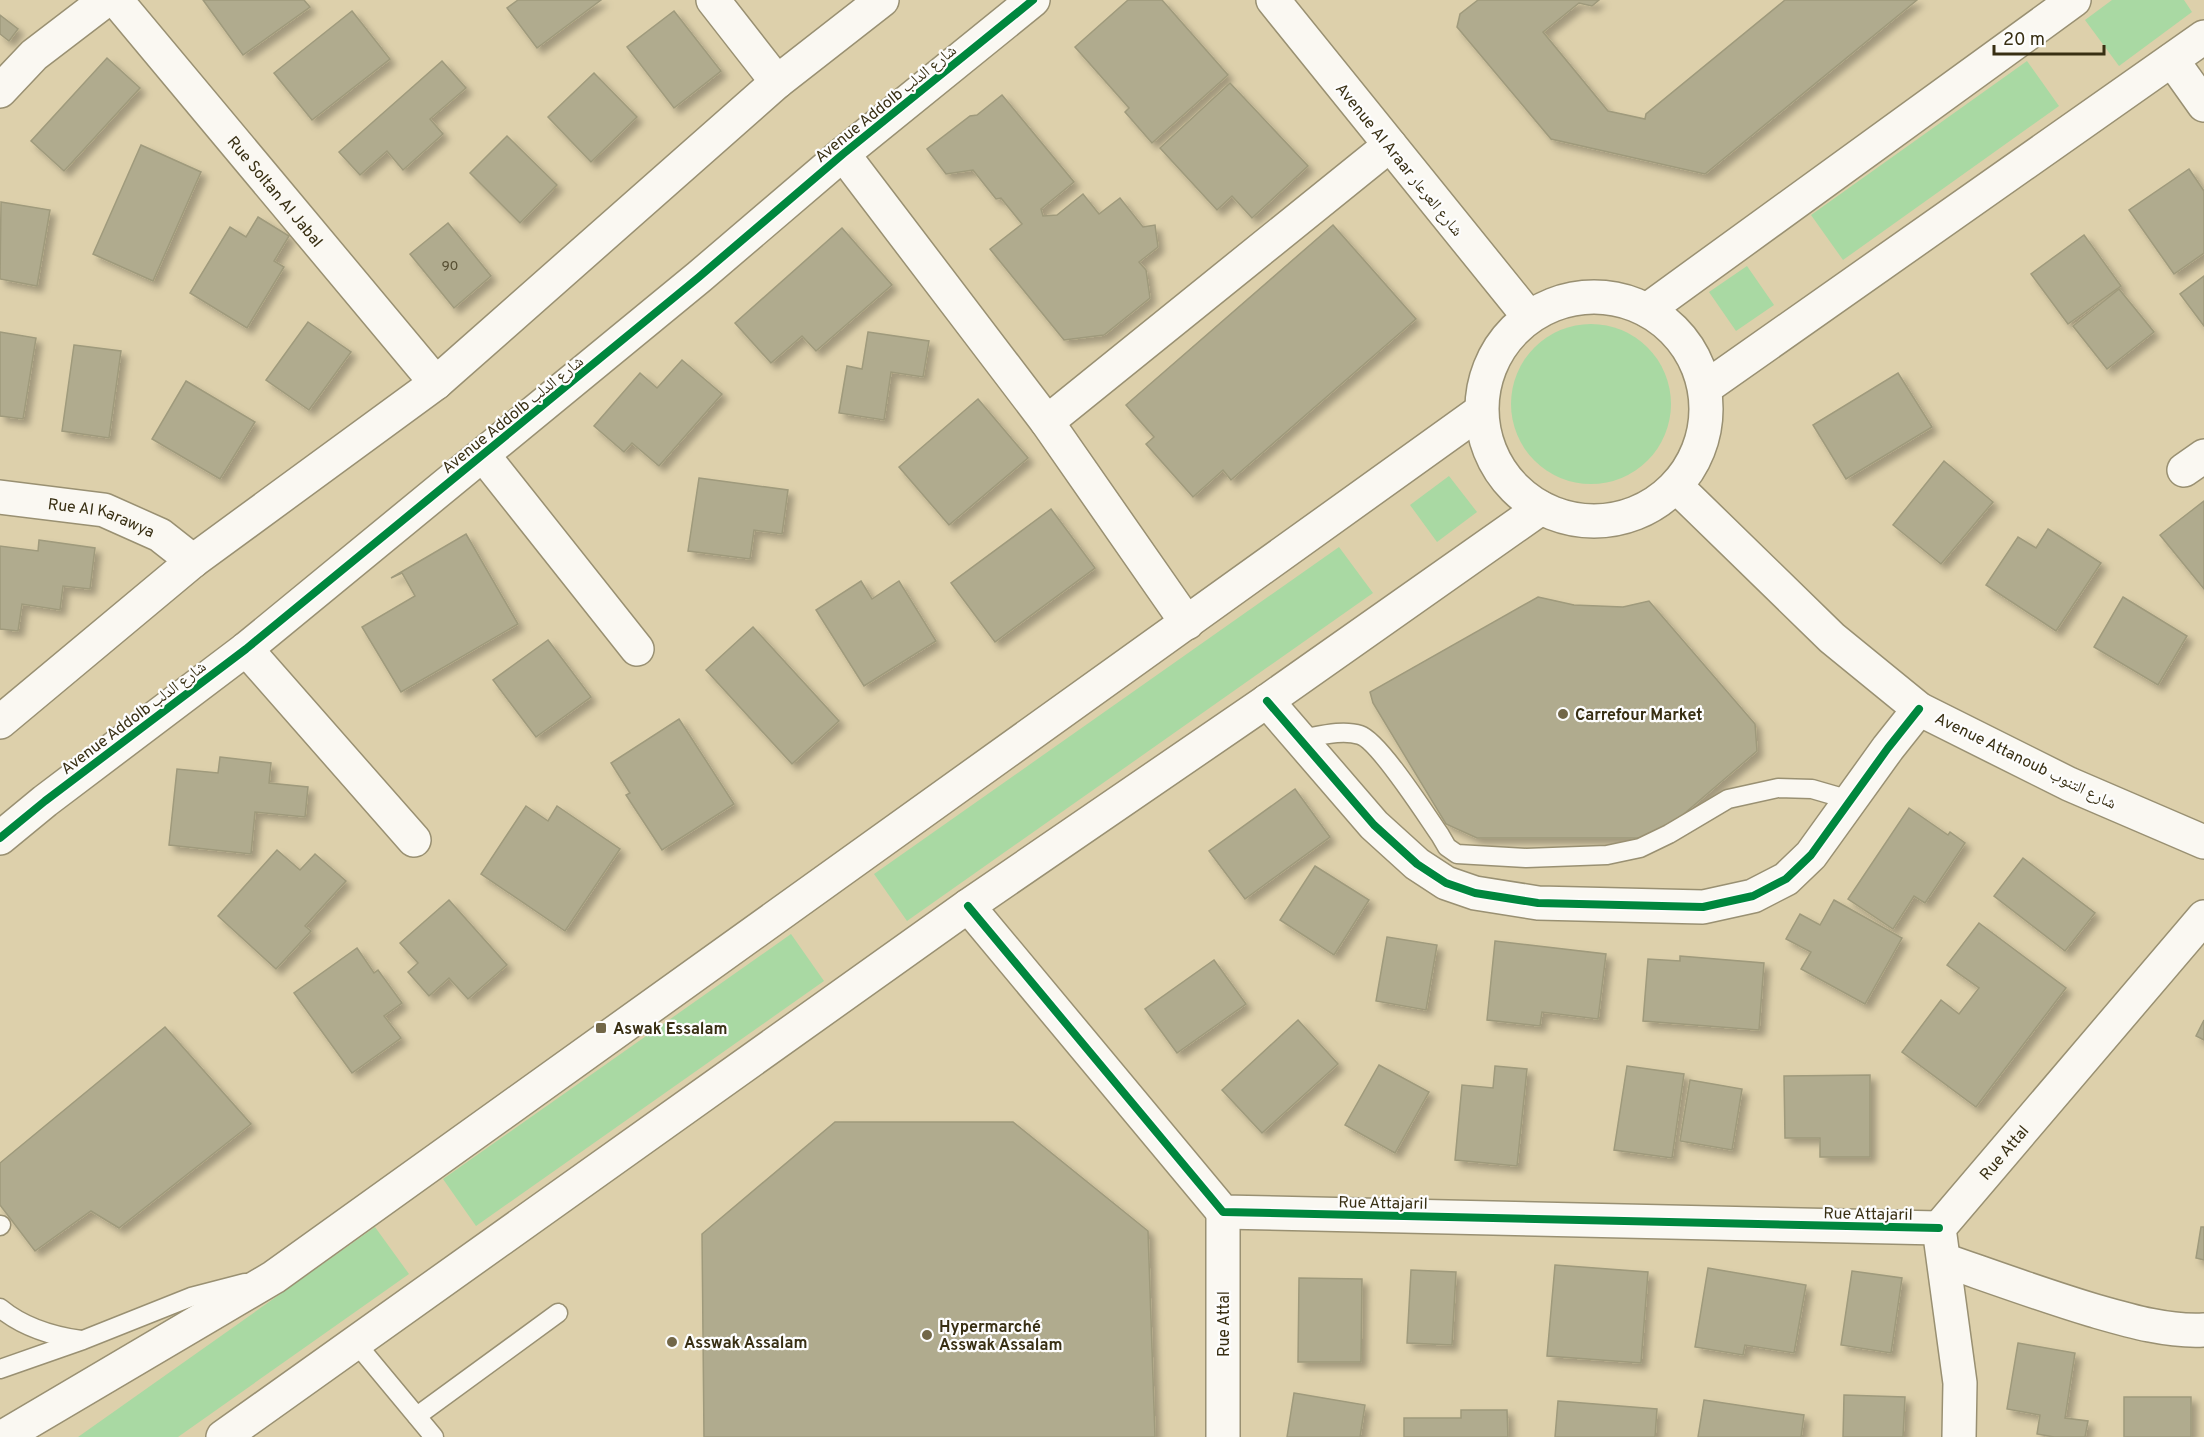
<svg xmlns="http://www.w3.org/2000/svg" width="2204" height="1437" font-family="Overpass,'Noto Naskh Arabic',sans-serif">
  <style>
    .green { fill: #a9d9a3 }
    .building { fill: #b0ab8e; stroke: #9f9a7c; stroke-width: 1.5; filter: url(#shadow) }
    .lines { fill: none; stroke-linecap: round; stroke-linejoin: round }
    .service-casing { stroke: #999072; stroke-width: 21 }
    .minor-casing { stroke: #999072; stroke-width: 36 }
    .tertiary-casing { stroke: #999072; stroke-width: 36 }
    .primary-casing { stroke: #999072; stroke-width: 36 }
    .service { stroke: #faf8f2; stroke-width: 18 }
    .minor { stroke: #faf8f2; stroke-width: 33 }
    .tertiary { stroke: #faf8f2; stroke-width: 33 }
    .primary { stroke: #faf8f2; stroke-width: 33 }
    .cycleway-casing { stroke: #fdfdfd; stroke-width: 11 }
    .cycleway { stroke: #00873e; stroke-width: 8 }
    .poi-dot { fill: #726748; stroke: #fdfdfd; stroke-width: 2 }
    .labels { text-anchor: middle; stroke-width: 4.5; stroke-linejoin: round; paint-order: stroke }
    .number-label { font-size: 14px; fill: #564e32 }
    .street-label { font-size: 16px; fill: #382f13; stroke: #fdfdfd }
    .poi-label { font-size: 16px; font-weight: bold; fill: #382f13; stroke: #fdfdfd; text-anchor: start }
  </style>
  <defs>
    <filter id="shadow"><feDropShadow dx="5.5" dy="5.5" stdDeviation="3" flood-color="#0004"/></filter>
  </defs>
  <rect width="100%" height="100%" fill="#ddd0ab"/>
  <g class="green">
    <path d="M2112 0H2184L2192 12 2119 66 2085 20Z"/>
    <path d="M2027 61 2059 106 1843 260 1811 215Z"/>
    <path d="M1747 266 1774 305 1736 331 1709 292Z"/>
    <circle cx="1591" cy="404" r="80"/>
    <path d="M1449 476 1477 512 1437 542 1410 505Z"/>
    <path d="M1339 547 1373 593 907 921 874 874Z"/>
    <path d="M791 934 824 981 476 1226 443 1179Z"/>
    <path d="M375 1227 409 1274 178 1437H78Z"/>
  </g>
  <g class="building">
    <path d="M203 0H304L310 7 243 55Z"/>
    <path d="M518 0H601L537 48 507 8Z"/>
    <path d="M1128 0H1162L1228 75 1152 143 1125 112 1129 108 1075 47Z"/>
    <path d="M1478 0H1599L1592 6 1579 3 1543 32 1608 111 1645 119 1646 114 1785 0H1917L1705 174 1551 139 1457 27 1460 14Z"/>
    <path d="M352 11 390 59 312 120 274 73Z"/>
    <path d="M674 11 721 71 674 108 627 47Z"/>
    <path d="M0 15 18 29 9 41 0 34Z"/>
    <path d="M107 58 140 88 64 171 31 141Z"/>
    <path d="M442 61 466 88 430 119 443 134 403 170 387 151 360 175 339 152Z"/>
    <path d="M594 73 637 117 591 162 548 117Z"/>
    <path d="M1230 83 1308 166 1252 218 1232 196 1217 210 1160 148Z"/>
    <path d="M1002 95 1074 182 1041 209 1043 216 1057 215 1083 194 1099 214 1120 198 1143 227 1155 225 1158 247 1139 262 1146 270 1150 298 1104 335 1064 340 990 249 1022 224 1001 198 996 199 973 170 946 174 927 149 970 116 977 115Z"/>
    <path d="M507 136 557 185 520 223 470 173Z"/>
    <path d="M141 145 201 172 153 281 93 254Z"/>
    <path d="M2189 169 2204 191V253L2174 274 2129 210Z"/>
    <path d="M1 202 50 210 37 286 0 279Z"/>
    <path d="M258 217 289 236 274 261 284 267 247 328 190 293 230 227 246 237Z"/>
    <path d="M448 223 491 276 454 308 410 254Z"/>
    <path d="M1333 225 1416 319 1231 480 1223 470 1193 497 1146 444 1154 437 1126 405Z"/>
    <path d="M842 228 892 285 816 351 802 336 771 363 735 323Z"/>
    <path d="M2084 235 2121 286 2068 324 2031 274Z"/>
    <path d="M2204 276V326L2180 294Z"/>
    <path d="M2119 289 2154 332 2107 369 2073 326Z"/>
    <path d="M308 322 351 352 309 410 266 380Z"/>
    <path d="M0 332 36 338 23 419 0 416Z"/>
    <path d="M868 332 929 341 923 377 891 372 884 420 839 413 847 366 862 369Z"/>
    <path d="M74 345 121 351 109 438 62 431Z"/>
    <path d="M682 360 722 394 659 466 632 443 624 452 594 426 640 373 657 388Z"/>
    <path d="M1898 373 1932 427 1846 479 1813 425Z"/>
    <path d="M186 381 255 422 220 479 152 439Z"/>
    <path d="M978 399 1028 458 949 525 899 467Z"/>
    <path d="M1944 461 1993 502 1941 564 1893 525Z"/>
    <path d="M699 478 788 490 782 534 754 530 750 559 688 551Z"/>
    <path d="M2204 501V589L2160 535Z"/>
    <path d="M1051 509 1095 568 995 642 951 583Z"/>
    <path d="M2048 529 2101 563 2056 631 1986 585 2018 537 2036 548Z"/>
    <path d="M466 534 518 624 401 692 362 627 415 596 402 573 391 578Z"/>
    <path d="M39 540 95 548 90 589 63 586 60 610 22 604 18 631 0 629V546L38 551Z"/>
    <path d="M861 581 872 599 899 581 936 641 864 686 816 610Z"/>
    <path d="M1538 597 1574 605 1623 607 1649 601 1755 724 1757 751 1671 825 1649 838H1477L1446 824 1373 703 1370 692Z"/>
    <path d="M2123 597 2187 636 2158 685 2094 647Z"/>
    <path d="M753 627 839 721 792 764 706 670Z"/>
    <path d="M548 640 591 697 536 737 493 680Z"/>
    <path d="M679 719 734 804 662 850 626 795 630 793 611 763Z"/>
    <path d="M220 757 271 763 269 783 308 787 305 817 255 812 251 854 169 845 177 769 218 773Z"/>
    <path d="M1295 789 1330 837 1245 899 1209 851Z"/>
    <path d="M526 806 548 821 557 806 620 849 565 931 481 874Z"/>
    <path d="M1909 808 1948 835 1950 832 1965 843 1925 903 1914 896 1893 929 1848 899Z"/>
    <path d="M277 850 300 870 315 854 346 881 305 926 311 931 276 969 218 916Z"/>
    <path d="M2023 858 2095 913 2065 951 1994 896Z"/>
    <path d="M1315 866 1369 900 1334 955 1280 920Z"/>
    <path d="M449 900 507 965 468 999 449 978 429 996 408 972 418 963 400 943Z"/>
    <path d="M1834 900 1902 938 1865 1004 1801 969 1811 952 1786 939 1800 914 1820 925Z"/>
    <path d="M1979 923 2066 988 1976 1107 1902 1052 1941 1000 1959 1014 1979 988 1947 965Z"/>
    <path d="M1387 937 1437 945 1426 1010 1376 1001Z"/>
    <path d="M1495 941 1606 954 1598 1019 1542 1012 1540 1026 1487 1020Z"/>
    <path d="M357 948 374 973 378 970 402 1003 384 1016 401 1038 352 1073 294 993Z"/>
    <path d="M1680 956 1764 963 1759 1030 1643 1021 1648 959 1680 961Z"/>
    <path d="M1214 960 1246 1004 1177 1053 1145 1009Z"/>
    <path d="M1298 1020 1338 1064 1262 1133 1222 1090Z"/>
    <path d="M2204 1020V1040L2196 1036Z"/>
    <path d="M165 1027 251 1124 119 1228 91 1211 35 1251 0 1205V1163Z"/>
    <path d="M1379 1065 1429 1092 1395 1153 1345 1125Z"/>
    <path d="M1495 1066 1527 1069 1517 1166 1455 1160 1462 1085 1493 1088Z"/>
    <path d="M1627 1066 1684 1074 1672 1158 1614 1150Z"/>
    <path d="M1870 1075V1157H1820V1138H1785L1784 1076Z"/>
    <path d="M1690 1080 1742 1089 1732 1150 1680 1141Z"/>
    <path d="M835 1122H1013L1148 1231 1155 1437H704L702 1234Z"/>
    <path d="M2201 1227H2204V1260L2196 1258Z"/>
    <path d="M1555 1265 1648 1272 1641 1363 1547 1356Z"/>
    <path d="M1708 1268 1806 1285 1794 1353 1745 1345 1743 1355 1695 1347Z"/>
    <path d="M1411 1270 1456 1272 1452 1345 1407 1343Z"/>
    <path d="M1852 1271 1902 1278 1891 1353 1841 1345Z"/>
    <path d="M1299 1278 1362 1279 1361 1362H1298Z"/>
    <path d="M2018 1343 2075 1353 2065 1418 2088 1421 2085 1437H2054L2037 1434 2040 1415 2007 1409Z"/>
    <path d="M1294 1393 1365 1405 1360 1437H1287Z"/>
    <path d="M1844 1395 1905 1397 1903 1437H1843Z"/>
    <rect x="2124" y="1397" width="67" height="40"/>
    <path d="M1704 1400 1804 1415 1801 1437H1698Z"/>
    <path d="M1558 1401 1657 1409 1655 1437H1555Z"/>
    <path d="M1461 1410H1507L1508 1437H1404V1418H1461Z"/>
  </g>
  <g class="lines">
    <g class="service-casing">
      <g id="service">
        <path d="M1301 739C1319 736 1342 729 1360 735 1379 741 1426 815 1440 835L1447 847 1457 854 1526 858 1607 855 1640 848 1669 834 1728 799 1778 788 1812 789 1850 800"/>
        <path d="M0 1226 1 1225"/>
        <path d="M0 1308C23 1327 52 1336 81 1340"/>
        <path d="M355 1342 434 1437"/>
        <path d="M0 1369 83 1340 191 1297 245 1283"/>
        <path d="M417 1416 558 1313"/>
      </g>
    </g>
    <g class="minor-casing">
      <g id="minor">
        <path id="s1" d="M116 0 436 383"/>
        <path d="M713 0 777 82"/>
        <path d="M2172 60 2204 105"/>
        <path d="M0 91 34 55 106 0"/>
        <path d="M843 154 1047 422 1187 623"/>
        <path d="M1047 422 1390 145"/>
        <path d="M483 455 637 649"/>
        <path d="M2184 470 2204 456"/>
        <path id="s2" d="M0 497 104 510 160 535 193 561"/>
        <path d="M246 649 414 840"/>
        <path d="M1267 701 1374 825 1417 864 1446 883 1475 893 1538 903 1703 907 1753 896 1786 879 1811 855 1888 748 1919 709"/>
        <path d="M968 906 1223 1212 1939 1228"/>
        <path d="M1944 1260C1993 1277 2042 1295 2092 1310 2127 1320 2166 1332 2204 1330"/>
        <path d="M1223 1437V1212"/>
        <path id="s3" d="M1959 1437 1960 1383 1939 1228 2204 917"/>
      </g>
    </g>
    <g class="tertiary-casing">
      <g id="tertiary">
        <path d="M1273 0 1529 317"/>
        <path d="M1676 486 1832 638 1919 709 2069 784 2204 842"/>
        <path d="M0 722 193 561 436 383 777 82 882 0"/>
        <path d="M0 838 45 801 246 649 699 277 843 154 1033 0"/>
      </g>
    </g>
    <g class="primary-casing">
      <g id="primary">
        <circle cx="1594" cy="409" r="112"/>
        <path d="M1647 310 2074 0"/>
        <path d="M1705 388 2204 37"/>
        <path d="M3 1437 274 1277 1481 411"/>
        <path d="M223 1437 968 906 1267 701 1541 508"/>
      </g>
    </g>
    <use href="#service" class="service"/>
    <use href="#minor" class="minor"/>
    <use href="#tertiary" class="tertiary"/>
    <use href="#primary" class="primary"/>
    <g class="cycleway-casing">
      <g id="cycleway">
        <path d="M1267 701 1374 825 1417 864 1446 883 1475 893 1538 903 1703 907 1753 896 1786 879 1811 855 1888 748 1919 709"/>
        <path d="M0 838 45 801 246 649 699 277 843 154 1033 0"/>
        <path d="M968 906 1223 1212 1939 1228"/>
      </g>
    </g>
    <use href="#cycleway" class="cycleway"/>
  </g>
  <g class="poi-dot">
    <circle cx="1563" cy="714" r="6"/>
    <rect x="595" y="1022" width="12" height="12" rx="3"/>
    <circle cx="927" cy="1335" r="6"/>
    <circle cx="672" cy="1342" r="6"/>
  </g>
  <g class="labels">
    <g class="number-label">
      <text x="450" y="270">90</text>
    </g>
    <g class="street-label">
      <text transform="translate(885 103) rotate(-39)" y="6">Avenue Addolb شارع الدلب</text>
      <text transform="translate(1400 159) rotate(51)" y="6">Avenue Al Araar شارع العرعار</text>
      <text dy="6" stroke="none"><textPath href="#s1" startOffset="249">Rue Soltan Al Jabal</textPath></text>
      <text transform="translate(512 414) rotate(-39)" y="6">Avenue Addolb شارع الدلب</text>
      <text dy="6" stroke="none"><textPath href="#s2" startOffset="104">Rue Al Karawya</textPath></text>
      <text transform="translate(133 717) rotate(-37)" y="6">Avenue Addolb شارع الدلب</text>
      <text transform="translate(2026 760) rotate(26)" y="6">Avenue Attanoub شارع التنوب</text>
      <text dy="6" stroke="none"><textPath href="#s3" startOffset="310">Rue Attal</textPath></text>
      <text transform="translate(1383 1202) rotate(1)" y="6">Rue Attajaril</text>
      <text transform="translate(1868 1213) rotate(1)" y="6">Rue Attajaril</text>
      <text transform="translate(1223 1324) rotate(-90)" y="6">Rue Attal</text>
    </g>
    <g class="poi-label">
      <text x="1575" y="720">Carrefour Market</text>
      <text x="613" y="1034">Aswak Essalam</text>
      <text x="939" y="1332">Hypermarché<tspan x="939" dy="18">Asswak Assalam</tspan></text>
      <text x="684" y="1348">Asswak Assalam</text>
    </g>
  </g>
  <path d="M1994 45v9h110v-9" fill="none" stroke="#382f13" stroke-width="3"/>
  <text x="2003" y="45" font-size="18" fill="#382f13" stroke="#fdfdfd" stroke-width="4.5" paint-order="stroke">20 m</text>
</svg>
